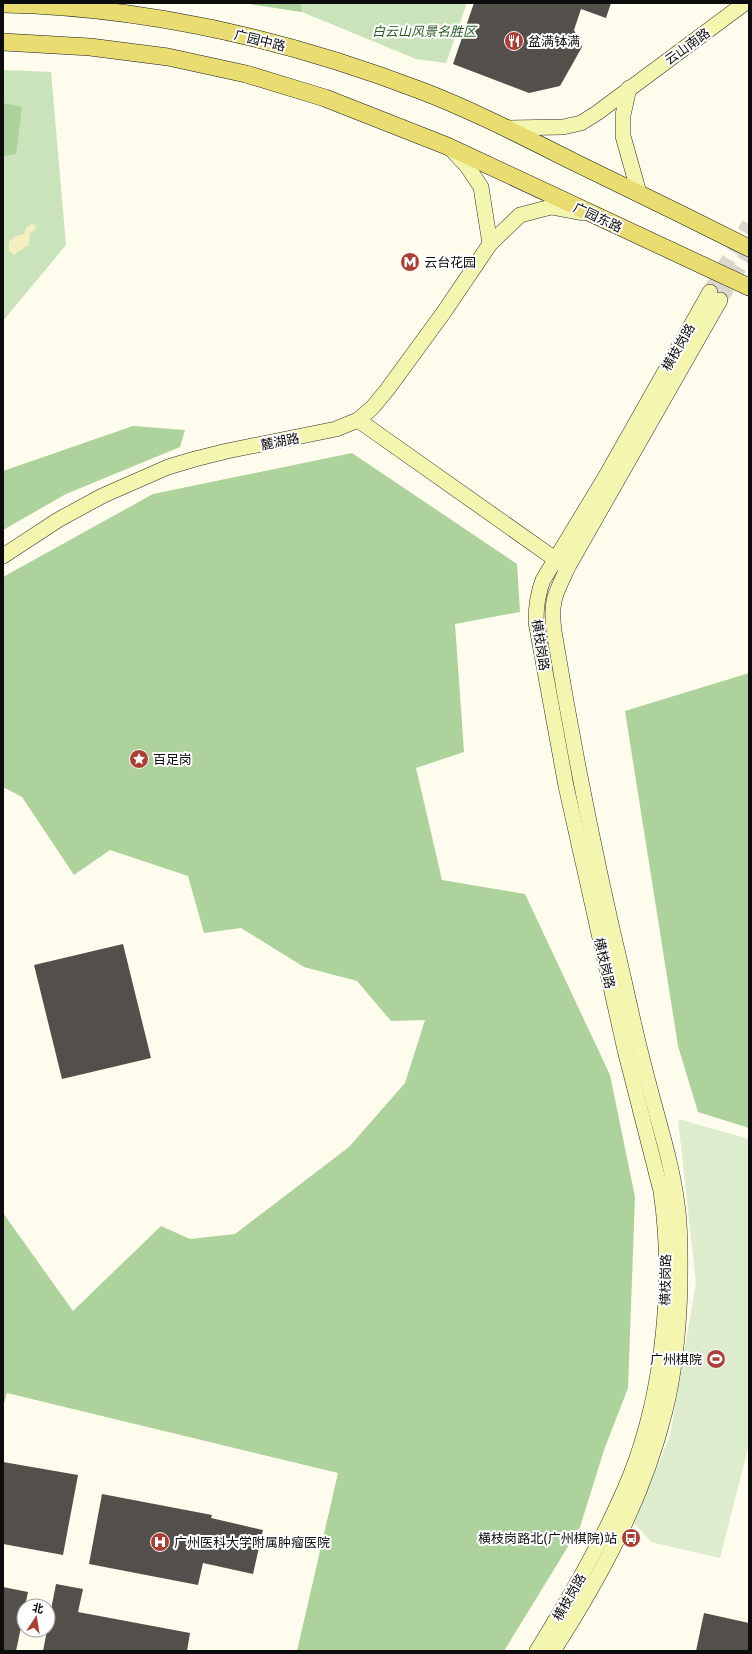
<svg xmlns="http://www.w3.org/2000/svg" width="752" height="1654" font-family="Literata,'Noto Sans SC',serif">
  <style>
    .green { fill: #cae3bb }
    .forest { fill: #add29c }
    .sand { fill: #f3efbf }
    .pitch { fill: #dceccc }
    .building { fill: #534f4a }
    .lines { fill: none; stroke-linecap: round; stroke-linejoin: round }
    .secondary-tunnel { stroke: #d9d8cb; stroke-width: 15; stroke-dasharray: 15 8; stroke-linecap: butt }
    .secondary-casing { stroke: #2e2e2e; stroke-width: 16 }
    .primary-casing { stroke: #1d1d1d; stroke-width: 18 }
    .secondary { stroke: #f4f6af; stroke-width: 15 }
    .primary { stroke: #e9dc71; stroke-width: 17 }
    .labels { text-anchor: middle; stroke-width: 4; stroke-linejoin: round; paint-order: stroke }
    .park-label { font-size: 13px; font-style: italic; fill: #285c24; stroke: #fff }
    .street-label { font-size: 13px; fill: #0c0c0c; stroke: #fff }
    .poi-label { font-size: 13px; fill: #0c0c0c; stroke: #fff; text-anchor: start }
  </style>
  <rect width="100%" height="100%" fill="#fdfced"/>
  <g class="green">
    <path d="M246 3H467L446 63 416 59 302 12Z"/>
    <path d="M3 70 51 72 66 245 3 321Z"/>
  </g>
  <g class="forest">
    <path d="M246 3H300L302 12 249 4Z"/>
    <path d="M3 103 22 107 16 154 3 156Z"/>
    <path d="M133 426 185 430 180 447 66 494 3 530V471Z"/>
    <path d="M352 453 517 564 520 612 455 624 464 752 416 768 442 880 525 894 610 1075 635 1197 628 1388 604 1450 580 1527 504 1651H297L338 1473 7 1393 3 1407V1213L73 1311 161 1226 190 1239 235 1234 349 1147 405 1083 425 1020 391 1021 357 981 304 967 241 928 204 933 188 876 110 850 74 875 22 797 3 787V577L153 494Z"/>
    <path d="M749 673V1128L698 1112 678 1046 625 711Z"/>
  </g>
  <path class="sand" d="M31 224 36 225 35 230 30 233 29 245 22 249 14 255 9 251V242L15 236 24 234 26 228Z"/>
  <path class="pitch" d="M678 1119 749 1139V1444L720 1558 651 1542 634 1523 670 1436 696 1283Z"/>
  <g class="building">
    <path d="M474 3H611L606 18 581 9 574 30 582 47 560 86 529 93 453 64Z"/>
    <path d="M123 944 151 1058 62 1079 34 965Z"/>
    <path d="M3 1462 78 1475 63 1555 3 1544Z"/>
    <path d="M102 1494 212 1515 211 1518 263 1530 253 1574 203 1563 198 1585 89 1564Z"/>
    <path d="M56 1584 83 1589 78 1612 190 1633 187 1651H43Z"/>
    <path d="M3 1587 28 1592 25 1606H24V1613L16 1651H3Z"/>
    <path d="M704 1613 749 1623V1651H696Z"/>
  </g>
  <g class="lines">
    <g class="secondary-tunnel">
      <path d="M710 292 749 224"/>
      <path d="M720 300 749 251"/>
    </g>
    <g class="secondary-casing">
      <g id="secondary">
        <path d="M629 88 623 115V136L639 193"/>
        <path d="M505 128 563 127 581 123 597 113 745 3"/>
        <path d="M451 149 467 166 481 187 490 244"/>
        <path d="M358 420 562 564"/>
        <path d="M3 556 58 520 102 496 168 467 195 459 227 451 336 429 358 420 372 408 387 390 444 312 490 244 520 215 551 207 583 213"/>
        <path d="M537 1651C571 1595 606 1536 631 1474 664 1390 674 1280 661 1191L625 1050 566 786 536 622C536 607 537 595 543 580L606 476 710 292"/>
        <path d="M553 1651C601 1577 644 1497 665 1411 675 1371 679 1325 680 1284 680 1257 681 1230 677 1204 672 1164 659 1124 649 1085 639 1049 631 1012 623 976 596 862 573 747 554 631 550 599 556 593 569 565L720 300"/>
      </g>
    </g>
    <g class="primary-casing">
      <g id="primary">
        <path d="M3 4C146 7 289 40 422 91 474 111 524 137 574 162 632 190 691 219 749 248"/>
        <path d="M3 42 90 47 168 57 246 74 325 98 447 146 749 287"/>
      </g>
    </g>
    <use href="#secondary" class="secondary"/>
    <use href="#primary" class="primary"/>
  </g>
  <defs>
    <g id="restaurant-disc" transform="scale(1)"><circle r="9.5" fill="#ac3f34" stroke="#fff"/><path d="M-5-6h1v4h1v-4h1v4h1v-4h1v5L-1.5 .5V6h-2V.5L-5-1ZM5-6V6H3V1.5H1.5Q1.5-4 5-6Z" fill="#fff"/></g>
    <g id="metro-disc" transform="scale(1)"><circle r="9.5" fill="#ac3f34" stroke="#fff"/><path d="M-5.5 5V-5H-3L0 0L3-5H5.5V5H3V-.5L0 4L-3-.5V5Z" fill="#fff"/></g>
    <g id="sight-disc" transform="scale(1)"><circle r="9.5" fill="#ac3f34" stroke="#fff"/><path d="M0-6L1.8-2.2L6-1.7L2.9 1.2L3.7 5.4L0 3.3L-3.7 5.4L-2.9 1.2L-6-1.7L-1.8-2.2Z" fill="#fff"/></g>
    <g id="stadium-disc" transform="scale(1)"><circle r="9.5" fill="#ac3f34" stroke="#fff"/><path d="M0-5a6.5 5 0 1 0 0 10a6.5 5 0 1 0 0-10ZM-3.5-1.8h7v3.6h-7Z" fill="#fff"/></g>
    <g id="bus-disc" transform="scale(1)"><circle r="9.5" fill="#ac3f34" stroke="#fff"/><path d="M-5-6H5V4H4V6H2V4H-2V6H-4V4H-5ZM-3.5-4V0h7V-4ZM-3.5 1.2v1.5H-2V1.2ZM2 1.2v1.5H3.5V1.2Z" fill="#fff"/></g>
    <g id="hospital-disc" transform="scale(1)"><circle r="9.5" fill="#ac3f34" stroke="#fff"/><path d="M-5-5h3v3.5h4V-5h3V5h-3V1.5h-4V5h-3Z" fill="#fff"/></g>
  </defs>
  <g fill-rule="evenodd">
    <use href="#restaurant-disc" x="514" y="41"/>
    <use href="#metro-disc" x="410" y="262"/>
    <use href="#sight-disc" x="139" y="759"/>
    <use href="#stadium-disc" x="716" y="1359"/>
    <use href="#bus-disc" x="631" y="1538"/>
    <use href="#hospital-disc" x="160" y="1542"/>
  </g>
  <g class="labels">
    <g class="park-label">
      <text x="424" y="36">白云山风景名胜区</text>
    </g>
    <g class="street-label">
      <text transform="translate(260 40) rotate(14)" y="5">广园中路</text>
      <text transform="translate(687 46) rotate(-36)" y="5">云山南路</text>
      <text transform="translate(598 217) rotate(25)" y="5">广园东路</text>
      <text transform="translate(678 347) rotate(-60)" y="5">横枝岗路</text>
      <text transform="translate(280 441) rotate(-11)" y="5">麓湖路</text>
      <text transform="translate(541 645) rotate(81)" y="5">横枝岗路</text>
      <text transform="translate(605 963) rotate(77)" y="5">横枝岗路</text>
      <text transform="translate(665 1280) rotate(-89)" y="5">横枝岗路</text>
      <text transform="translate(569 1597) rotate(-60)" y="5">横枝岗路</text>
    </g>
    <g class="poi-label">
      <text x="528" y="46">盆满钵满</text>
      <text x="424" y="267">云台花园</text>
      <text x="153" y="764">百足岗</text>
      <text x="702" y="1364" text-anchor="end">广州棋院</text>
      <text x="617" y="1543" text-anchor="end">横枝岗路北(广州棋院)站</text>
      <text x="174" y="1547">广州医科大学附属肿瘤医院</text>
    </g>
  </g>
  <rect width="752" height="1654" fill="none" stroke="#0c0c0c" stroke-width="8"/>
  <g transform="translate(36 1618) rotate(12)"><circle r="19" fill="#ffffff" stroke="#9e9e9e"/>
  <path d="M0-3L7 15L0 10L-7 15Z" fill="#ac3f34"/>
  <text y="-6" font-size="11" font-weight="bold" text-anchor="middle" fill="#0c0c0c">北</text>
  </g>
</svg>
